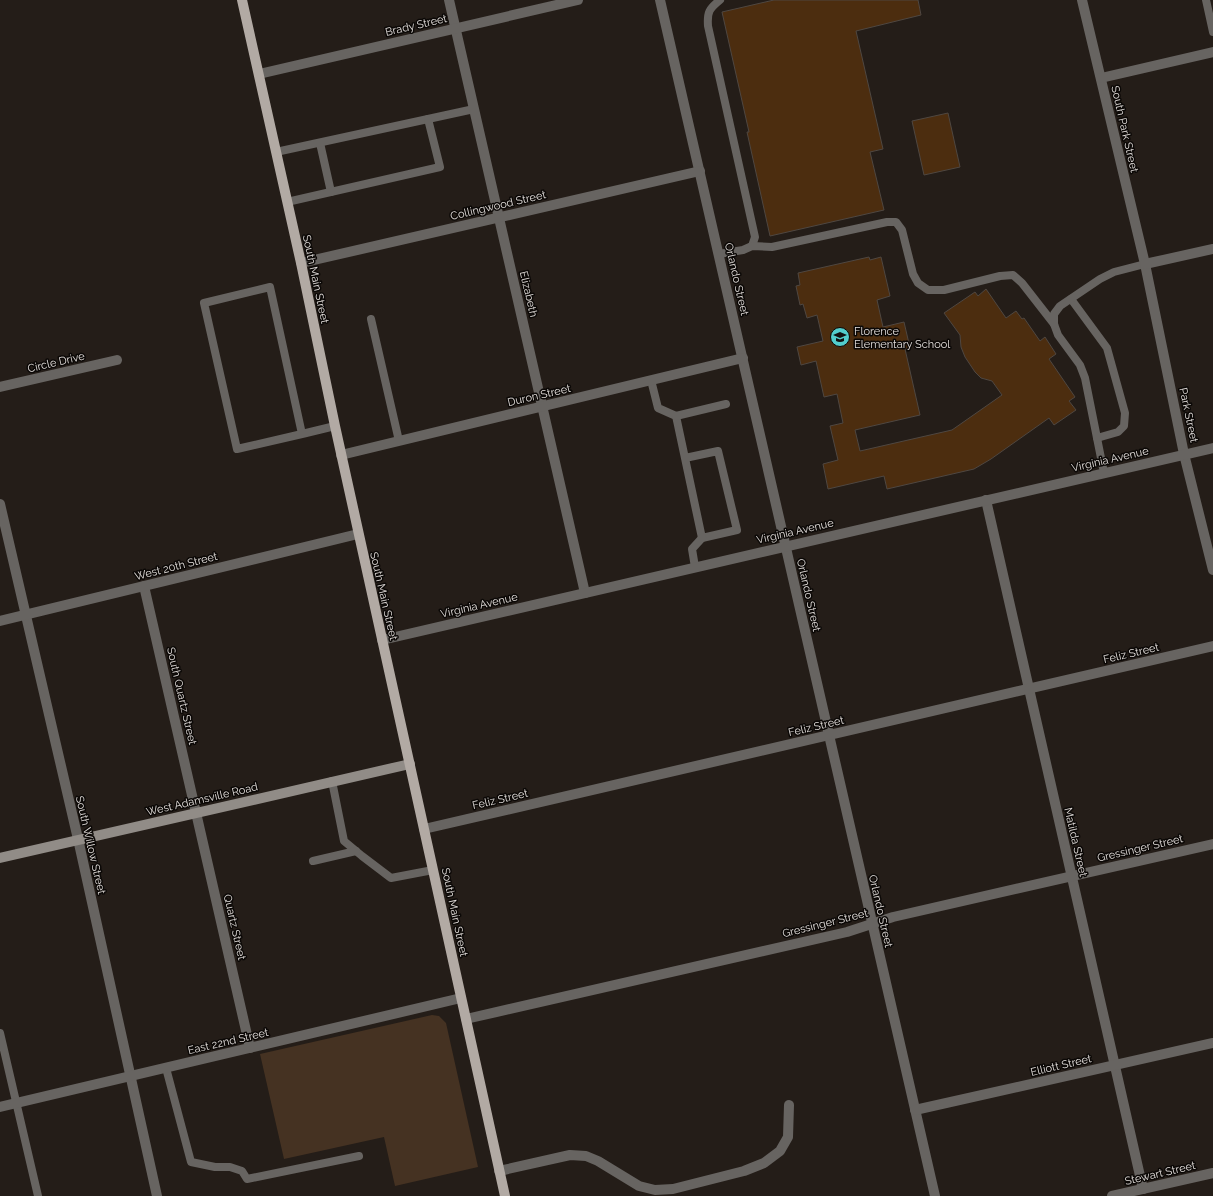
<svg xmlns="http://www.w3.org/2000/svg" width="1213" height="1196" font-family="Raleway,sans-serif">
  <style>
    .green { fill: #453222 }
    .building { fill: #4c2d0f; stroke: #4f4741 }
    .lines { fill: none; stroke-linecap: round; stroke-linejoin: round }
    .lane { stroke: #676461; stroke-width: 8 }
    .street { stroke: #676461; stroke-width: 10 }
    .secondary { stroke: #918c87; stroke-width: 10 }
    .primary { stroke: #b2aaa4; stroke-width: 10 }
    .labels { text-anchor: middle; stroke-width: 3; stroke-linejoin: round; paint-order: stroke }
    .street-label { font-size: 11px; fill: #e4dfdc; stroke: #0b0806 }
    .poi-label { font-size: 11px; fill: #e4dfdc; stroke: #0b0806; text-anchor: start }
  </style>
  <rect width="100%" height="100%" fill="#241d18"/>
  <path class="green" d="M432 1015 439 1016 446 1023 478 1167 395 1186 384 1137 284 1159 260 1054Z"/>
  <g class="building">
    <path d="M774 0H918L921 15 856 31 883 149 870 152 884 210 770 236 747 132H749L722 12Z"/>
    <path d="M948 113 960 167 924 175 912 121Z"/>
    <path d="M869 257 870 260 881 257 890 296 877 300 883 327 904 322 910 348 905 349 920 415 855 430 860 451 952 430 1002 395 992 381 981 378 975 372 965 357 961 347 960 335 944 313 975 292 978 296 986 289 1006 318 1016 311 1022 319 1024 318 1040 341 1045 337 1056 354 1049 359 1075 397 1069 401 1076 410 1054 425 1049 418 991 459 974 469 887 489 884 476 828 489 823 464 838 460 830 426 843 423 837 394 824 397 816 361 801 365 797 347 823 341 817 315 807 318 803 304 800 305 796 286 800 285 798 273Z"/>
  </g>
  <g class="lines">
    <g class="lane">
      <path d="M720 0C709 9 707 12 708 26L755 237 752 246"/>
      <path d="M1206 0 1213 32"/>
      <path d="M320 143 331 192"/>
      <path d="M276 152 474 109"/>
      <path d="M287 202 440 167 428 119"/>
      <path d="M719 254 743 250 752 246 772 247 887 222H896L902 230 913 274 918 283 928 290H944L1000 276 1013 275 1022 283 1054 324"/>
      <path d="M1071 299 1107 348 1125 413 1124 426 1118 432 1097 438"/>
      <path d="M371 319 399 441"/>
      <path d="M651 380 658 408 676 416 702 538 737 530 718 451 685 458"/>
      <path d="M676 416 726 404"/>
      <path d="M302 434 237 449 204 303 270 287 302 434 335 426"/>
      <path d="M1104 473 1085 378 1080 365 1058 335 1054 324V314L1060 306 1100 279 1114 272 1145 264"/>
      <path d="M695 567 692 549 702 538"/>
      <path d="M332 781 344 841 362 856 391 878 433 870"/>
      <path d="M313 861 356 851"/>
      <path d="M0 1033 38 1196"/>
      <path d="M166 1068 191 1162 215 1167H230L242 1171 247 1179 359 1156"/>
    </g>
    <g class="street">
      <path d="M449 0 585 593"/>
      <path d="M660 0 935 1196"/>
      <path d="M1082 0 1145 264 1184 454 1213 570"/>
      <path d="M259 74 578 0"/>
      <path d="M1101 78 1213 52"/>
      <path d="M301 263 700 171"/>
      <path d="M1145 264 1213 249"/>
      <path d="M0 387 117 360"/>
      <path d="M341 455 743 358"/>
      <path d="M986 500 1143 1189"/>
      <path d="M0 504 78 839 157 1196"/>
      <path d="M144 586 250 1048"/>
      <path d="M0 621 358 534"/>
      <path d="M382 640 1213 448"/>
      <path d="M424 829 1213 646"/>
      <path d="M466 1019 847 932 893 917 1213 844"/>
      <path d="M0 1107 461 998"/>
      <path d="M915 1110 1213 1043"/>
      <path d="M499 1171 570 1155 586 1156 598 1161 639 1186 655 1190 673 1189 744 1171 764 1163 780 1151 788 1137 789 1105"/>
      <path d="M1112 1196 1213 1173"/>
    </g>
    <path class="secondary" d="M0 858 410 764"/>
    <path class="primary" d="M242 0 301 263 335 426 505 1196"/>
  </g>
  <defs>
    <g id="school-disc" transform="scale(1)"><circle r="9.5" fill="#52cdcc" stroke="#0b0806"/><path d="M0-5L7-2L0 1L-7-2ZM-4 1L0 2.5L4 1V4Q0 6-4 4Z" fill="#111"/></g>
  </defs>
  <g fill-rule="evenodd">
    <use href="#school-disc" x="840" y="337"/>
  </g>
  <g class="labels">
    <g class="street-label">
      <text transform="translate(416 25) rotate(-13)" y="4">Brady Street</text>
      <text transform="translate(1125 129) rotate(77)" y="4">South Park Street</text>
      <text transform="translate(498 205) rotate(-13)" y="4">Collingwood Street</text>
      <text transform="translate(316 279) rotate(78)" y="4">South Main Street</text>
      <text transform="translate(737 279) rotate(77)" y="4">Orlando Street</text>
      <text transform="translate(529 294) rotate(77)" y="4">Elizabeth</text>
      <text transform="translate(56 362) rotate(-13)" y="4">Circle Drive</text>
      <text transform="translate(539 395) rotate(-13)" y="4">Duron Street</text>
      <text transform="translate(1189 415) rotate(78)" y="4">Park Street</text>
      <text transform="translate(1110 459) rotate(-13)" y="4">Virginia Avenue</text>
      <text transform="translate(795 531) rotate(-13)" y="4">Virginia Avenue</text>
      <text transform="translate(176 566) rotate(-14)" y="4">West 20th Street</text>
      <text transform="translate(809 595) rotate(77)" y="4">Orlando Street</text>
      <text transform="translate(384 596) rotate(77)" y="4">South Main Street</text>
      <text transform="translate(479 605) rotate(-13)" y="4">Virginia Avenue</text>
      <text transform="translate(1131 653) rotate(-13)" y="4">Feliz Street</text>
      <text transform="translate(182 696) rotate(77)" y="4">South Quartz Street</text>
      <text transform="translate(816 726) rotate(-13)" y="4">Feliz Street</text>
      <text transform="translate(202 799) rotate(-13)" y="4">West Adamsville Road</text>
      <text transform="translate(500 799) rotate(-13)" y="4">Feliz Street</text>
      <text transform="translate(1076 842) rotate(77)" y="4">Matilda Street</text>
      <text transform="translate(91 845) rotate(77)" y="4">South Willow Street</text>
      <text transform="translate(1140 848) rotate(-13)" y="4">Gressinger Street</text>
      <text transform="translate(881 911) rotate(77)" y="4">Orlando Street</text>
      <text transform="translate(455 912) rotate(78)" y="4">South Main Street</text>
      <text transform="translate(825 923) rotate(-14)" y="4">Gressinger Street</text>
      <text transform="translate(235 927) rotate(77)" y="4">Quartz Street</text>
      <text transform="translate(228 1041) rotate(-13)" y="4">East 22nd Street</text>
      <text transform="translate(1061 1065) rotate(-13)" y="4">Elliott Street</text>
      <text transform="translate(1160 1173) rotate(-13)" y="4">Stewart Street</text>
    </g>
    <g class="poi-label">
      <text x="854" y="335">Florence<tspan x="854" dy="13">Elementary School</tspan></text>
    </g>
  </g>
</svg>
